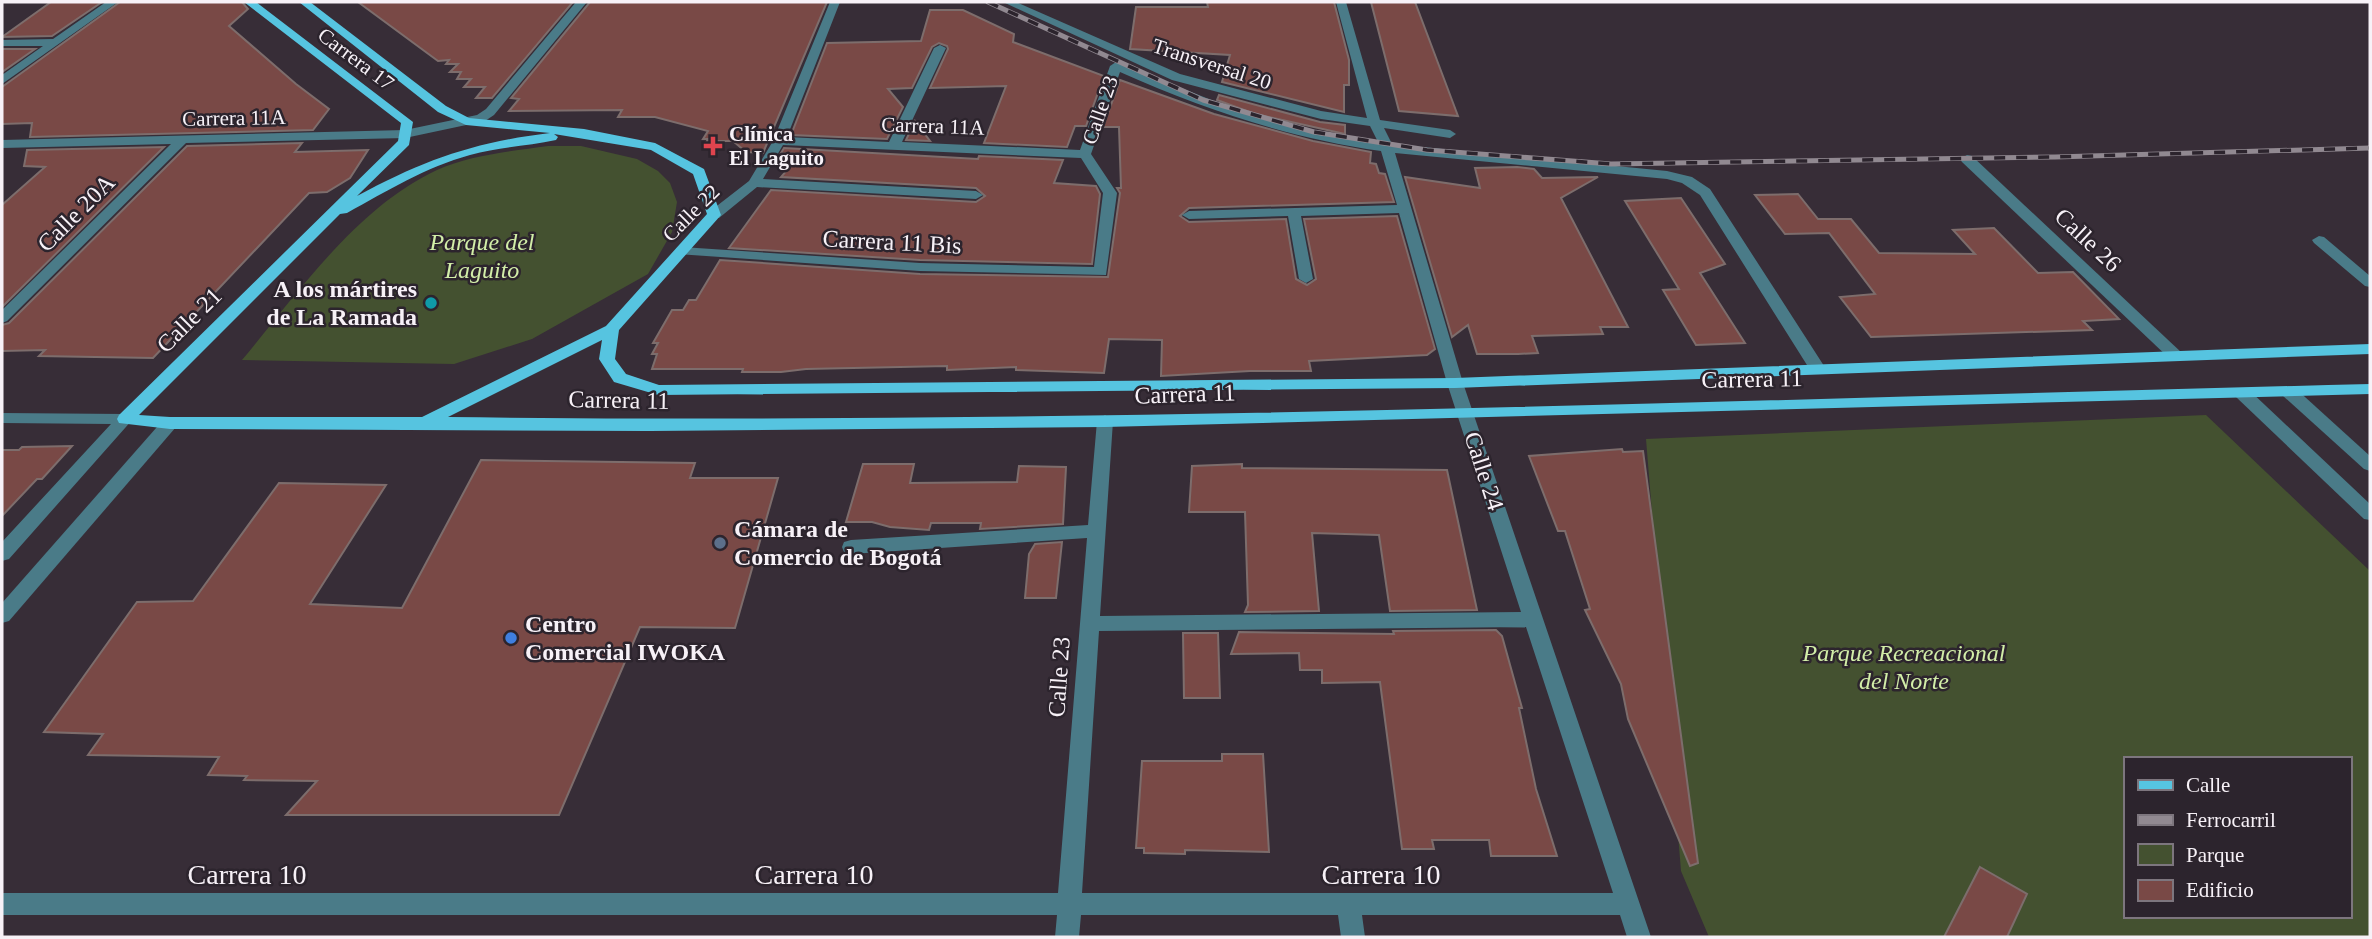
<svg xmlns="http://www.w3.org/2000/svg" width="2372" height="939" font-family="Georgia,serif">
  <style>
    .green { fill: #445130; fill-rule: evenodd }
    .building { fill: #794946; stroke: #7d6d6c; stroke-width: 2 }
    .lines { fill: none; stroke-linecap: round; stroke-linejoin: round }
    .minor { fill: #4a7b88; fill-rule: evenodd }
    .tertiary { fill: #4a7b88; fill-rule: evenodd }
    .primary { fill: #56c4e0; fill-rule: evenodd }
    .rail-casing { stroke: #918991; stroke-width: 5 }
    .rail { stroke: #2c242d; stroke-width: 3.5; stroke-dasharray: 11; stroke-linecap: butt }
    .health-dot { fill: #e0444e; stroke: #2c242d; stroke-width: 2.5 }
    .culture-dot { fill: #0f9aa8; stroke: #2c242d; stroke-width: 2.5 }
    .service-dot { fill: #5c6f8a; stroke: #2c242d; stroke-width: 2.5 }
    .shop-dot { fill: #3f7fe0; stroke: #2c242d; stroke-width: 2.5 }
    .labels { text-anchor: middle; stroke-width: 5; stroke-linejoin: round; paint-order: stroke }
    .far-street-label { font-size: 21px; fill: #f7f1f7; stroke: #2c242d }
    .far-poi-label { font-size: 21px; font-weight: bold; fill: #f7f1f7; stroke: #2c242d; text-anchor: start }
    .street-label { font-size: 24px; fill: #f7f1f7; stroke: #2c242d }
    .park-label { font-size: 24px; font-style: italic; fill: #d2eea8; stroke: #2c242d }
    .poi-label { font-size: 24px; font-weight: bold; fill: #f7f1f7; stroke: #2c242d; text-anchor: start }
    .near-street-label { font-size: 28px; fill: #f7f1f7; stroke: #2c242d }
  </style>
  <rect width="100%" height="100%" fill="#372d37"/>
  <g class="green">
    <path d="M548 146H581L637 159 658 171 670 183 677 202 672 232 648 274 532 339 454 364 242 360C297 294 357 207 437 170 470 155 512 151 548 146Z"/>
    <path d="M2206 415 2370 571V937H1709L1681 871 1646 439ZM2125 759H2349V916H2125Z"/>
  </g>
  <g class="building">
    <path d="M51 2H102L52 36 2 37Z"/>
    <path d="M120 2H242L248 9 229 26 296 84 329 109 313 130 30 137 32 123 2 124V87Z"/>
    <path d="M358 2H573L492 98H476L485 87H464L471 79H457L461 72H450L458 64H446L449 60 438 61Z"/>
    <path d="M590 2H827L763 153 746 152 733 141H707L708 139H703L708 131 655 117H618L622 110 509 111 519 99 511 98Z"/>
    <path d="M1207 2H1334L1349 60V85H1344V112L1222 82 1230 55 1130 49 1136 7H1208Z"/>
    <path d="M1371 2H1415L1458 116 1399 111Z"/>
    <path d="M930 10H963L1014 34 1013 42 1104 76 1086 126H1075L1067 147 984 143 1006 86 930 88 948 49 947 46 939 43 932 47 912 88 888 89 903 107 887 139 791 135 827 43 921 41Z"/>
    <path d="M2 49H35L2 72Z"/>
    <path d="M1120 80 1214 114 1313 141 1371 152 1370 163 1376 164 1379 173 1385 174 1394 202 1189 208 1180 216 1189 222 1286 219 1296 279 1307 285 1316 279 1304 219 1397 216 1435 349 1427 355 1309 361 1311 371H1250L1161 376 1162 340 1109 339 1104 373 1016 370V367L947 370V366L806 369 781 372H742L743 369H652L657 354H652L658 343H653L672 310H683L689 300H696L720 260 920 274 1108 277 1120 193 1117 188H1121L1119 127H1103Z"/>
    <path d="M1219 95 1320 122 1345 125V134L1255 114 1217 100Z"/>
    <path d="M915 121 930 141 906 140Z"/>
    <path d="M302 143 295 152 368 150 350 178 327 192 309 193 153 358 39 356 45 350 2 351V325L9 323 187 146Z"/>
    <path d="M164 147 2 307V205L45 167 24 166 27 150Z"/>
    <path d="M784 148 978 159 979 156 1063 160 1054 183 1096 186 1100 194 1092 264 920 260 729 248 771 190 976 202 985 196 976 188 781 177 801 154 781 153Z"/>
    <path d="M1517 167 1534 169 1542 178 1598 177 1561 198 1628 327H1600L1603 334 1532 336 1538 353 1518 354H1477L1468 325 1452 337 1405 177 1480 188 1475 168Z"/>
    <path d="M1798 194 1818 219H1851L1879 253 1975 254 1953 230 1994 228 2038 273 2073 272 2119 319 2083 321 2092 330 1871 337 1840 297 1875 294 1829 233 1785 234 1755 195Z"/>
    <path d="M1681 198 1725 264 1700 273 1745 343 1696 345 1663 290 1679 289 1625 201Z"/>
    <path d="M72 446 42 479H37L2 516V450H19L22 447Z"/>
    <path d="M1622 449 1623 452 1643 451 1698 863 1690 866 1628 719 1621 684 1585 610 1590 609 1565 531H1558L1529 456Z"/>
    <path d="M481 460 695 463 690 478H778L735 628 640 627 559 815H286L317 781 244 780 247 776 208 775 219 757 88 755 103 734 44 732 137 602 193 601 279 483 386 485 310 604 402 608Z"/>
    <path d="M863 464H914L910 483 1017 482 1019 466 1066 467 1063 524 980 529 981 523H931L929 530 890 527 872 522H846Z"/>
    <path d="M1242 464V468L1447 470 1477 610 1390 611 1379 535 1312 533 1319 611 1245 612 1248 605 1245 512H1189L1192 466Z"/>
    <path d="M1062 542 1056 598H1025L1029 554 1035 544Z"/>
    <path d="M1496 630 1502 636 1522 708H1519L1536 789 1557 856H1491L1489 840H1432L1434 849H1402L1380 682 1322 683V670H1300L1299 653 1231 654 1239 632 1394 634 1393 631Z"/>
    <path d="M1183 633H1218L1220 698H1184Z"/>
    <path d="M1222 754H1263L1269 852 1185 850V854L1144 853V848H1136L1142 761H1222Z"/>
    <path d="M1980 867 2027 894 2007 937H1944Z"/>
  </g>
  <g class="lines">
    <g class="minor">
      <path d="M106 2H118L2 84V75L43 46H2V40L53 39Z"/>
      <path d="M576 2H587L494 115 485 121 405 138 186 143 7 321 2 323V310L171 144 2 148V140L405 130 477 115 486 109Z"/>
      <path d="M830 2H840L787 137 889 142 934 48 940 45 946 48 902 142 1080 150 1110 66 1116 62 1254 117 1319 132 1378 142 1370 126 1321 119 1172 80 1003 2H1016L1180 74 1321 111 1367 118 1336 2H1346L1380 120 1450 130 1456 134 1450 138 1384 128 1392 144 1667 171 1692 177 1710 189 1826 369 1824 373H1812L1700 195 1682 183 1667 179 1395 153 1463 383 1651 937H1627L1620 915H1362L1365 937H1341L1338 915H1081L1079 937H1055L1057 915H2V893H1058L1087 538 851 554 844 552 842 547 844 542 851 540 1088 525 1097 421 1105 415 1113 421 1100 616 1521 612 1447 383 1399 213 1301 216 1313 279 1306 283 1299 279 1288 216 1189 219 1182 215 1189 211 1397 205 1381 151C1289 138 1205 110 1120 72L1091 154 1117 193 1106 275 920 271 677 254 675 251 677 248 682 247 920 263 1094 267 1103 193 1081 158 783 145 763 179 976 191 983 195 976 199 757 187 719 218H709V212L749 181 773 141ZM1526 627 1613 893H1082L1099 631Z"/>
      <path d="M1967 155 1972 156 2182 353 2184 356 2182 359H2170L1962 162 1960 159Z"/>
      <path d="M2319 236 2324 237 2370 276V287L2365 286 2314 243 2312 240Z"/>
      <path d="M2288 386 2294 387 2370 456V471L2364 469 2282 395 2280 391Z"/>
      <path d="M2242 388 2248 389 2370 504V520L2364 519 2236 397 2234 393 2236 389Z"/>
    </g>
    <g class="tertiary">
      <path d="M2 413 125 414 133 419 9 559 2 561V542L111 424 2 423Z"/>
      <path d="M170 417 176 419 178 423 176 427 9 621 2 623V603L164 419Z"/>
    </g>
    <path class="primary" d="M244 2H256L413 122 409 145 357 196C424 160 474 142 550 133L466 125 438 112 299 2H310L446 106 469 118 584 129 655 143 704 169 721 215 619 330 615 359 626 374 659 385 1455 378 2370 344V354L1455 388 658 395 614 382 599 359 602 340 448 417C1089 425 1730 400 2370 384V394L1105 427 650 431 170 429 119 423 117 419 119 415 398 141 401 123ZM554 134 651 150 693 174 707 214 606 326 422 417H170L139 415 340 214 347 213C387 191 426 167 470 155 499 147 528 146 556 140L558 137Z"/>
    <g class="rail-casing">
      <path id="rail" d="M988 2 1203 100 1314 132 1427 150 1611 164 2055 157 2370 148"/>
    </g>
    <use href="#rail" class="rail"/>
  </g>
  <path class="health-dot" d="M709.5 135.5h7v7h7v7h-7v7h-7v-7h-7v-7h7z"/>
  <circle class="culture-dot" cx="431" cy="303" r="7"/>
  <circle class="service-dot" cx="720" cy="543" r="7"/>
  <circle class="shop-dot" cx="511" cy="638" r="7"/>
  <g class="labels">
    <g class="far-street-label">
      <text transform="translate(356 59) rotate(37)" y="7">Carrera 17</text>
      <text transform="translate(1212 64) rotate(18)" y="7">Transversal 20</text>
      <text transform="translate(1100 110) rotate(-71)" y="7">Calle 23</text>
      <text transform="translate(234 118) rotate(-1)" y="7">Carrera 11A</text>
      <text transform="translate(933 126) rotate(2)" y="7">Carrera 11A</text>
      <text transform="translate(691 213) rotate(-45)" y="7">Calle 22</text>
    </g>
    <g class="far-poi-label">
      <text x="729" y="141">Clínica<tspan x="729" dy="24">El Laguito</tspan></text>
    </g>
    <g class="street-label">
      <text transform="translate(76 213) rotate(-45)" y="8">Calle 20A</text>
      <text transform="translate(2088 240) rotate(43)" y="8">Calle 26</text>
      <text transform="translate(892 242) rotate(3)" y="8">Carrera 11 Bis</text>
      <text transform="translate(189 320) rotate(-45)" y="8">Calle 21</text>
      <text transform="translate(1752 379) rotate(-1)" y="8">Carrera 11</text>
      <text transform="translate(1185 394) rotate(-2)" y="8">Carrera 11</text>
      <text transform="translate(619 400) rotate(1)" y="8">Carrera 11</text>
      <text transform="translate(1484 471) rotate(72)" y="8">Calle 24</text>
      <text transform="translate(1059 677) rotate(-86)" y="8">Calle 23</text>
    </g>
    <g class="park-label">
      <text x="482" y="250">Parque del<tspan x="482" dy="28">Laguito</tspan></text>
      <text x="1904" y="661">Parque Recreacional<tspan x="1904" dy="28">del Norte</tspan></text>
    </g>
    <g class="poi-label">
      <text x="417" y="297" text-anchor="end">A los mártires<tspan x="417" dy="28">de La Ramada</tspan></text>
      <text x="734" y="537">Cámara de<tspan x="734" dy="28">Comercio de Bogotá</tspan></text>
      <text x="525" y="632">Centro<tspan x="525" dy="28">Comercial IWOKA</tspan></text>
    </g>
    <g class="near-street-label">
      <text x="247" y="884">Carrera 10</text>
      <text x="814" y="884">Carrera 10</text>
      <text x="1381" y="884">Carrera 10</text>
    </g>
  </g>
  <rect width="2372" height="939" fill="none" stroke="#f7f1f7" stroke-width="7"/>
  <rect x="2124" y="757" width="228" height="161" fill="#2c242d" stroke="#7d767e" stroke-width="2"/>
  <rect x="2138" y="780" width="35" height="10" fill="#56c4e0" stroke="#7d767e" stroke-width="2"/>
  <text x="2186" y="792" font-size="21" fill="#f7f1f7">Calle</text>
  <rect x="2138" y="815" width="35" height="10" fill="#918991" stroke="#7d767e" stroke-width="2"/>
  <text x="2186" y="827" font-size="21" fill="#f7f1f7">Ferrocarril</text>
  <rect x="2138" y="844" width="35" height="21" fill="#445130" stroke="#7d767e" stroke-width="2"/>
  <text x="2186" y="862" font-size="21" fill="#f7f1f7">Parque</text>
  <rect x="2138" y="880" width="35" height="21" fill="#794946" stroke="#7d767e" stroke-width="2"/>
  <text x="2186" y="897" font-size="21" fill="#f7f1f7">Edificio</text>
</svg>
